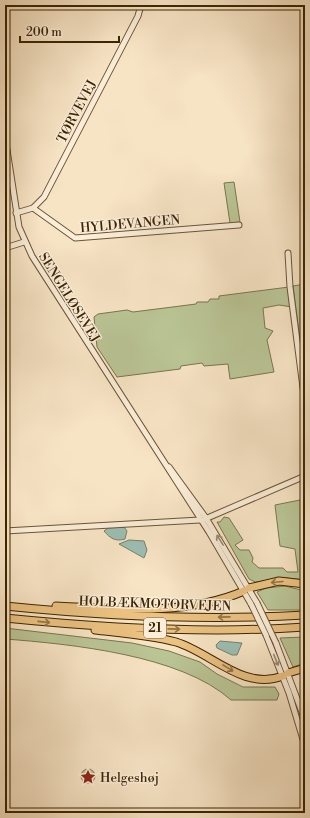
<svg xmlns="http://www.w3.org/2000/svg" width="310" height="818" font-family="'Libre Bodoni',serif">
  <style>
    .green { fill: #bac596; stroke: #7b754c }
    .water { fill: #9dbfb5; stroke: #76816d }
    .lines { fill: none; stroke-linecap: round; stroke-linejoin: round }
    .minor-casing { stroke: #6b5532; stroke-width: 7 }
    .highway-casing { stroke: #3c2501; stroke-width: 9 }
    .minor { stroke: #faedd9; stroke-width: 5 }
    .highway { stroke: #ecc282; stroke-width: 7 }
    .minor-bridge-casing { stroke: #6b5532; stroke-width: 7; stroke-linecap: butt }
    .minor-bridge { stroke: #faedd9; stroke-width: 5 }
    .oneway { stroke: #9b896d }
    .oneway2 { stroke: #947442 }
    .labels { text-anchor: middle; stroke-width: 3; stroke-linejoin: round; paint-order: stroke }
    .shield { fill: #faedd9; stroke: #756142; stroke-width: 1 }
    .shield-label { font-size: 12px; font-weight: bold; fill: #3c2501 }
    .street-label { font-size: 13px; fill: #3c2501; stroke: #faedd9 }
    .poi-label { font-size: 13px; fill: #3c2501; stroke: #faedd9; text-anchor: start }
  </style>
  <rect width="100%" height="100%" fill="#f7e4c5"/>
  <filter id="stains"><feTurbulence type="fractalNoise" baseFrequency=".005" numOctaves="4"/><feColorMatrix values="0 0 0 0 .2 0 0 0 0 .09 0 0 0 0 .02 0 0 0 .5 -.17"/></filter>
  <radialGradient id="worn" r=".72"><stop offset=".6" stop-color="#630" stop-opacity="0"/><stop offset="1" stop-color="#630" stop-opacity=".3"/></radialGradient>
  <g class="green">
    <path d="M234 182 240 222 230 223 224 183Z"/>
    <path d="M305 284V372H304L293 286Z"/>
    <path d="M289 287 292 307 279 305 263 308 265 328 273 331 267 340 274 372 230 379 228 364 204 366 202 363 181 366 180 369 117 377 97 347 94 317 98 314 127 310 133 312 196 304 197 302H208L210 299H219V296Z"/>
    <path d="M305 499V580L287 578 255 582 249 579 217 522H220L224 517 229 518 243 540 235 545 240 550H249L253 558 252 562 259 568H283L287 572H298L295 549 280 546 275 505Z"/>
    <path d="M285 586 305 591V610H268L257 592 266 588Z"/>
    <path d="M5 628 132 643 169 651 200 662 217 674 243 687H275L279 694 277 700H231C181 655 71 644 5 639Z"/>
    <path d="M305 637V663L293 667 280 638Z"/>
    <circle cx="88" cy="776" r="7"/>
  </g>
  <g class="water">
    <path d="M124 527 127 531 125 539C115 542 110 538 104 531L108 528Z"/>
    <path d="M129 540 144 541 147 550 144 558 119 544Z"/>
    <path d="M220 641 242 643 237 655H232L217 648 216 645Z"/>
  </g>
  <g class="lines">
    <g class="minor-casing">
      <g id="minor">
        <path d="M5 137 19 227 32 256 209 532 251 604"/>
        <path d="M33 208 75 238 239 225"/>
        <path d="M16 213 33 208 44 197 138 16 141 5"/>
        <path d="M5 248 24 242"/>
        <path d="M288 253 290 287 305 403"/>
        <path d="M169 467 206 518 257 603"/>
        <path d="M205 519 305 476"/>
        <path d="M5 531 200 520"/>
        <path d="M266 635 289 693 305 746"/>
        <path d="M276 643 305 720"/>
      </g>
    </g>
    <g class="highway-casing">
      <g id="highway">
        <path d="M249 588 279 581 305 584"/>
        <path d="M5 606C104 616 205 621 305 615"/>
        <path d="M56 606C118 609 186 616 244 591"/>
        <path d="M5 618C104 628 205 634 305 627"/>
        <path d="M95 630C122 633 150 635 176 642 212 653 243 691 283 676"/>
        <path d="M288 673 305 668"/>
      </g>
    </g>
    <use href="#minor" class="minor"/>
    <use href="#highway" class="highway"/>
    <g class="minor-bridge-casing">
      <g id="minor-bridge">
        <path d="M257 603 276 643"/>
        <path d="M251 604 266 635"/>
      </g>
    </g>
    <use href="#minor-bridge" class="minor-bridge"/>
  </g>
  <defs><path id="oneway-shaft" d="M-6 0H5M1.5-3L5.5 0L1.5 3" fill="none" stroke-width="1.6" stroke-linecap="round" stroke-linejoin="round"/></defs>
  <g class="oneway">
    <use href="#oneway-shaft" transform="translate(220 540) rotate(-122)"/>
    <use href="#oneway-shaft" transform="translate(276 660) rotate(68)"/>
  </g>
  <g class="oneway2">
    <use href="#oneway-shaft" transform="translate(277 582) rotate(175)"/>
    <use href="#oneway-shaft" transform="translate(224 617) rotate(179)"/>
    <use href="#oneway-shaft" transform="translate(44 622) rotate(6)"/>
    <use href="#oneway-shaft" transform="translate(174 629) rotate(1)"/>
    <use href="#oneway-shaft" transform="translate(228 668) rotate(31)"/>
  </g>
  <defs>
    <g id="sight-bare" transform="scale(1.2)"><path d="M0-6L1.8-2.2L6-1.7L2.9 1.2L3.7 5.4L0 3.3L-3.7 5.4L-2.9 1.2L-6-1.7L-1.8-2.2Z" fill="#8f2418" stroke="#faedd9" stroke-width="2.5" paint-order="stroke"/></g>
  </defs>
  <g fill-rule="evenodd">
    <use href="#sight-bare" x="88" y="777"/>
  </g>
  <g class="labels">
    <rect class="shield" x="144" y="618" width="22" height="20" rx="3"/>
    <g class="shield-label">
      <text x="155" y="632">21</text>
    </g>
    <g class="street-label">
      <text transform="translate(76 111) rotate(-62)" y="5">TØRVEVEJ</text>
      <text transform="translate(130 223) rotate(-5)" y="5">HYLDEVANGEN</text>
      <text transform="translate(70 297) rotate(58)" y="5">SENGELØSEVEJ</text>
      <text transform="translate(155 603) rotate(2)" y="5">HOLBÆKMOTORVEJEN</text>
    </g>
    <g class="poi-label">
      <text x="100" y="782">Helgeshøj</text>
    </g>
  </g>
  <rect width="310" height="818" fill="none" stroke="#f7e4c5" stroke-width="20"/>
  <rect x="6" y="6" width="298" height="806" fill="none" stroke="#3c2501" stroke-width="2"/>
  <rect x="10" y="10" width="290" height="798" fill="none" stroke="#3c2501"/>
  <path d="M20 36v6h99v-6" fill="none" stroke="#3c2501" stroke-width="2"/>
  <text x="26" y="36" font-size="12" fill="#3c2501" stroke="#faedd9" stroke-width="3" paint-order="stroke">200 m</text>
  <rect width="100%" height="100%" filter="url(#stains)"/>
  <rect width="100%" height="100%" fill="url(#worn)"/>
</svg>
